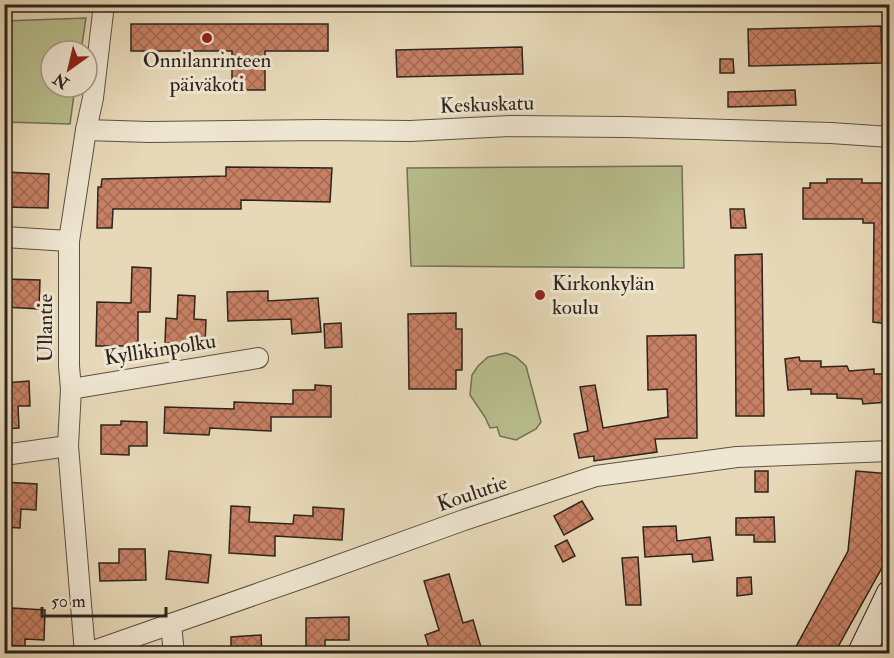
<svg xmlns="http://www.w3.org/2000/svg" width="894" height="658" font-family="'IM FELL Double Pica',serif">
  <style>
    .green { fill: #b8be8d; stroke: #737155; stroke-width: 1.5 }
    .building { fill: url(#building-cross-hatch); stroke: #2e241d; stroke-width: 1.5 }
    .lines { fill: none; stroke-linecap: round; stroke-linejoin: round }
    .minor-casing { stroke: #5c5144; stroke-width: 22 }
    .secondary-casing { stroke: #2e241d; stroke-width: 29 }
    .minor { stroke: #efe6d1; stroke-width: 20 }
    .secondary { stroke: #efe6d1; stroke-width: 27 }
    .poi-dot { fill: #8f2418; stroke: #efe6d1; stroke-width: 2 }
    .labels { text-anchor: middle; stroke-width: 6; stroke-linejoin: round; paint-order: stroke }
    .poi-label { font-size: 21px; fill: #2e241d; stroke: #efe6d1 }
    .street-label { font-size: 21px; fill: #2e241d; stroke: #efe6d1 }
  </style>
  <defs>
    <pattern id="building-cross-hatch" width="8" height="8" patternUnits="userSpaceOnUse" patternTransform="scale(1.5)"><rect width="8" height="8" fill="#c78064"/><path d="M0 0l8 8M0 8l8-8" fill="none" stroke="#a26952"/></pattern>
  </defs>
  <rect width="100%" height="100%" fill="#e7d9b8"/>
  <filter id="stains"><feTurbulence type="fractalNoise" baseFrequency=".00333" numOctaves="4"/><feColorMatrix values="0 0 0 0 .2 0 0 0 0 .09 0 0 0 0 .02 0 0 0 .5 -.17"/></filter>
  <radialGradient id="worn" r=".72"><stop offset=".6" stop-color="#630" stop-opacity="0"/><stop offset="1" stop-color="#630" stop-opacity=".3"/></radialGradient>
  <g class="green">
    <path d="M86 18 81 51H51V87H75L70 124 5 122V21Z"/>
    <path d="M682 166 684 268 411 266 407 168Z"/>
    <path d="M506 353 516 357 526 366 541 422 536 429 516 440 500 436 497 427 490 428 485 417 470 395 472 375 478 366 488 357Z"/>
  </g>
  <g class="building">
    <path d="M131 24H328V51H265V90H232V51H131Z"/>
    <path d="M881 26 882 63 749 66 748 29Z"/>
    <path d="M522 47 523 74 397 77 396 50Z"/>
    <path d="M720 59H733L734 73H720Z"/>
    <path d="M795 90 796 105 728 107V92Z"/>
    <path d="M226 167 332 168 330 202 241 200V209H113L112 228H97L98 187H101L102 179 226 176Z"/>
    <path d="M4 172 49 174 48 208 4 207Z"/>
    <path d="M827 179H862V183H885V188H890L889 324 873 322 874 223H863V219H803V188H810V183H827Z"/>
    <path d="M730 209H744L746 228H731Z"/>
    <path d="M762 254 764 416H736L735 255Z"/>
    <path d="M132 267 151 268 150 312H138V346H96L97 302 131 303Z"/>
    <path d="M4 279 40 280 39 309 4 307Z"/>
    <path d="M268 291V301L318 298 321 332 292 334 291 319 228 321 227 292Z"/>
    <path d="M178 295 195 296 194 319 206 320 205 344 165 343 166 318 177 319Z"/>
    <path d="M456 313V329H462V370H456V389H409L408 314Z"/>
    <path d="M341 323 342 347 325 348 324 324Z"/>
    <path d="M696 335 697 438 655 439 657 452 594 461V456L579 458 574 434 588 431 580 387 595 385 603 428 668 417 667 389 648 390 647 336Z"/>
    <path d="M799 357 800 361H821V367L847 366 849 371 874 369V374H888V402L863 404 862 399 837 398V394H811V389L788 390 785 359Z"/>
    <path d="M29 381 30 406H18L19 428 4 429V407H6L5 383Z"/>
    <path d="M315 385 331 386V417H271V431L210 428 209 435 164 433 165 407 234 409V402L293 404V390H315Z"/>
    <path d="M121 421 147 422V446H129V455L101 454V425H121Z"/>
    <rect x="755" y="471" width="13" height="21"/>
    <path d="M856 471 890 474V511L884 564 834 654H792L848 551Z"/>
    <path d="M4 482 37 484 36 510 21 509 20 528 4 527Z"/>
    <path d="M582 501 593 519 564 535 554 516Z"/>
    <path d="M231 506 250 507 249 522 293 524 294 515 313 516V507L344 509 342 540 275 536V556L229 553Z"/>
    <path d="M774 517 775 542H754V535H736V518Z"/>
    <path d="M676 526 677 541 710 537 713 560 693 562 692 554 645 557 643 527Z"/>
    <path d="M567 540 575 556 563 562 555 546Z"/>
    <path d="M119 549H145L146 580 100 581 99 563H119Z"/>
    <path d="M169 551 211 555 208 583 166 579Z"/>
    <path d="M638 557 641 605H626L622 558Z"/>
    <path d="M449 574 463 623 473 620 483 654H449L448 649 431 654 425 635 439 630 424 581Z"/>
    <path d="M751 577 752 594 737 596V578Z"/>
    <path d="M12 608 45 610 44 640 25 639V646L4 645V627H11Z"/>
    <path d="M349 617V640H325V654H306V618Z"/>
    <path d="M261 635 262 654H231V637Z"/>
  </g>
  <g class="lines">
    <g class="minor-casing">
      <g id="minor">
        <path d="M86 130 149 132 323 130 410 131 512 126 626 127 831 133 890 137"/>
        <path d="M4 237 69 241"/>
        <path d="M71 389 258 358"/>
        <path d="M4 455 68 446"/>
        <path d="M171 624 174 654"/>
        <path d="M85 653 68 446 71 389 69 366V241L86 130 93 98 104 4"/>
        <path d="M85 654 314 574 464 520 596 476 737 457 890 451"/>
      </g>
    </g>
    <g class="secondary-casing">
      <path id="secondary" d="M861 654 890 594"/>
    </g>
    <use href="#minor" class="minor"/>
    <use href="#secondary" class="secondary"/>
  </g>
  <g class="poi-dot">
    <circle cx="207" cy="38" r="6"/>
    <circle cx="540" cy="295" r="6"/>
  </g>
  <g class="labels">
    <g class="poi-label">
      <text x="207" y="67">Onnilanrinteen<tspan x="207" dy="24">päiväkoti</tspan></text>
      <text x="552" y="290" text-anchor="start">Kirkonkylän<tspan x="552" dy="24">koulu</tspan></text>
    </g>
    <g class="street-label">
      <text transform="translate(487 104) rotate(-2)" y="7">Keskuskatu</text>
      <text transform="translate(45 328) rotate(-90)" y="7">Ullantie</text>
      <text transform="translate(160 349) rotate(-9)" y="7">Kyllikinpolku</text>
      <text transform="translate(472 493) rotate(-19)" y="7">Koulutie</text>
    </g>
  </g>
  <rect width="894" height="658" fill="none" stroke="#e7d9b8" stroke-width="24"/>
  <rect x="6" y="6" width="882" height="646" fill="none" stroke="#2e241d" stroke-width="3"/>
  <rect x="12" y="12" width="870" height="634" fill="none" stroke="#2e241d" stroke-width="1.5"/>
  <g transform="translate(69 69) rotate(214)"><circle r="28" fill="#efe6d1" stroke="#a29889" stroke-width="1.5"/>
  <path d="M0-4.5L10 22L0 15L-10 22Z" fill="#8f2418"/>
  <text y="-9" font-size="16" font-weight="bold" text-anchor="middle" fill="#2e241d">N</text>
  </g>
  <path d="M42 607v9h124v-9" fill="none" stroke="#2e241d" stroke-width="3"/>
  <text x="51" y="607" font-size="18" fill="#2e241d" stroke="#efe6d1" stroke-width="4.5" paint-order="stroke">50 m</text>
  <rect width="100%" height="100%" filter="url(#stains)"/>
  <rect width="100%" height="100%" fill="url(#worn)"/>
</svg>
